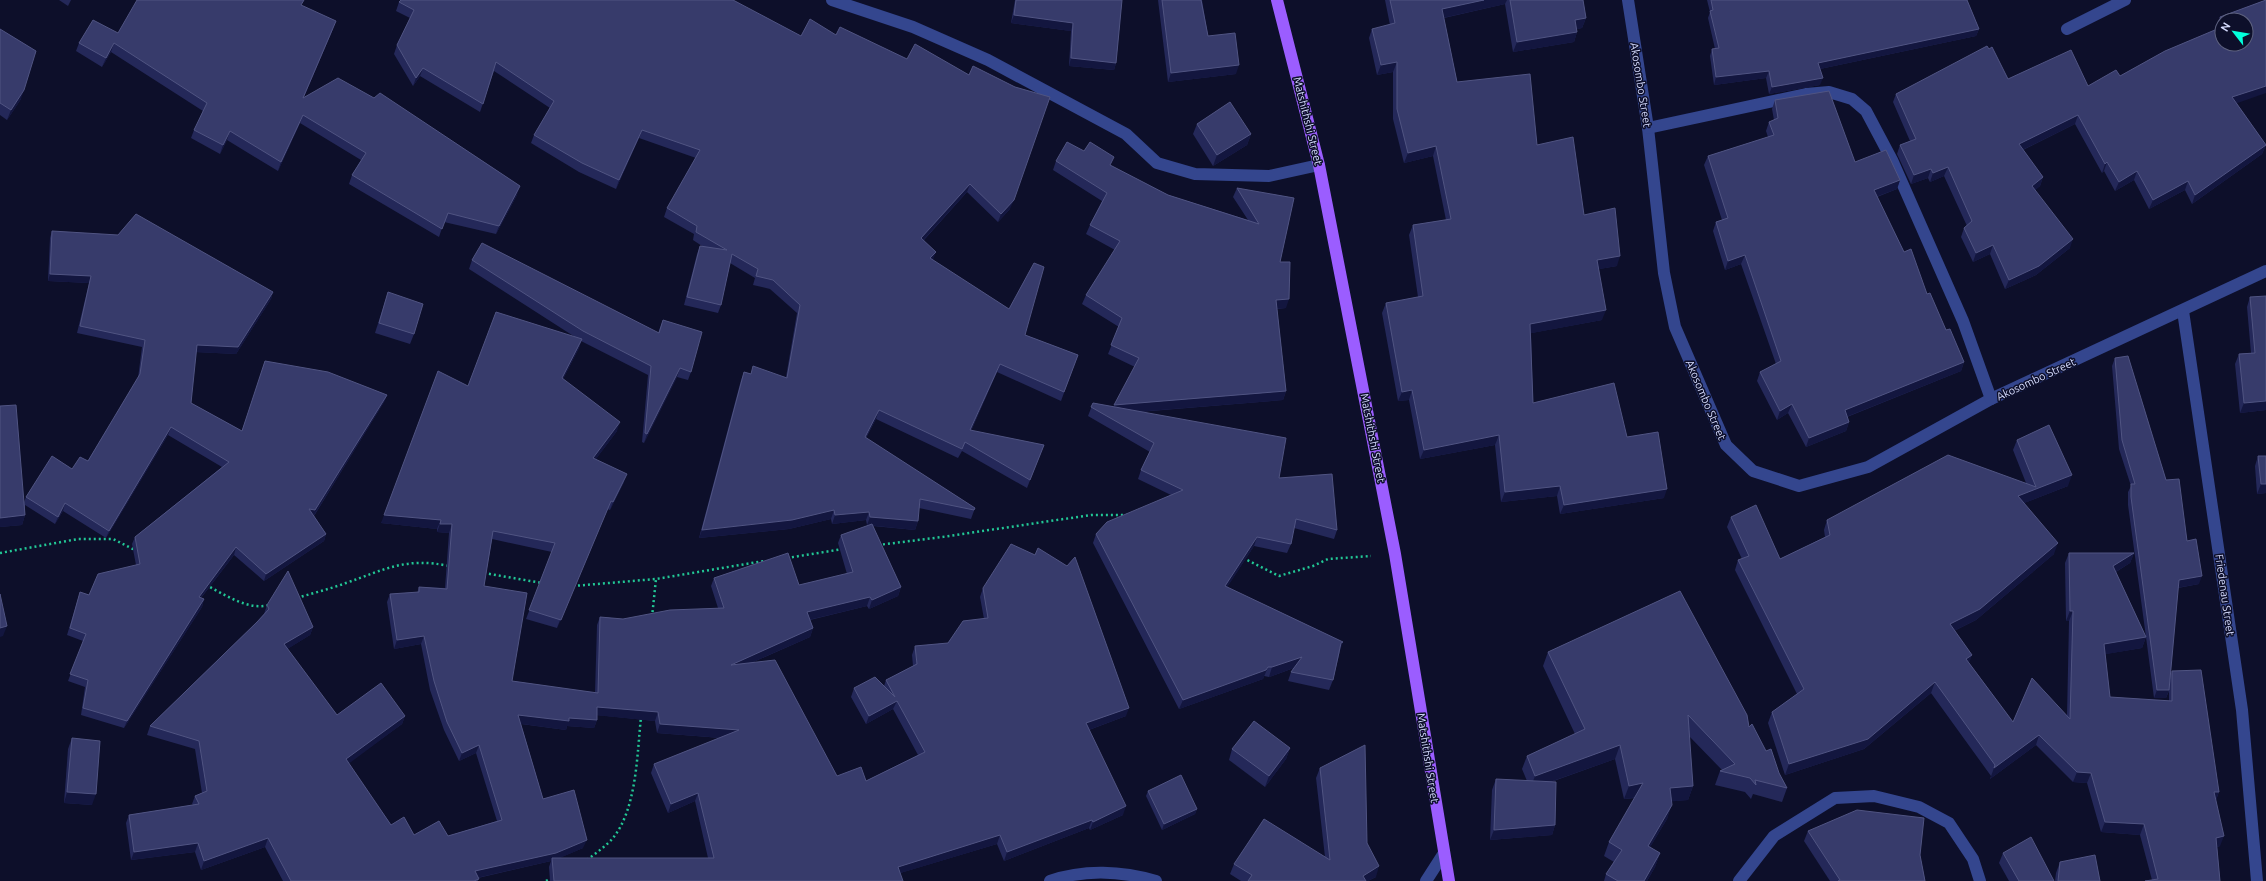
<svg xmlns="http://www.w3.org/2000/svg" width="2266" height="881" font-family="Ubuntu,sans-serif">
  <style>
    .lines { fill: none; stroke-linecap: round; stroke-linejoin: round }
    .path { stroke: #22c795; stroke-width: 2.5; stroke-dasharray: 2 3; stroke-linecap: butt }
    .minor { stroke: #34468e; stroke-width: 12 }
    .major { stroke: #9b5dff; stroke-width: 12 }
    .wall { fill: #242859; fill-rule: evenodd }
    .shaded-wall { fill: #13163f }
    .building { fill: #373b6b; stroke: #505482 }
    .labels { text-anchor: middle; stroke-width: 3; stroke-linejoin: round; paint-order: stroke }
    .street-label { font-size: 11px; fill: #d6dcff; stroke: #0d0f2a }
  </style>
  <rect width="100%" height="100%" fill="#0d0f2a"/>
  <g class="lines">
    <g class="path">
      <path d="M878 545 942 537 1091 515H1128"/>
      <path d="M0 553 78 539H113L135 550"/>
      <path d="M787 558 843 549"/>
      <path d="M1243 558 1279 576 1313 566 1328 559 1371 556"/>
      <path d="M484 573 542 583"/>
      <path d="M206 585C224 594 248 611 269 605"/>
      <path d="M573 586 656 579 764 561"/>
      <path d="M297 598C313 593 330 589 346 583 386 569 406 557 449 566"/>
      <path d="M652 617 656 579"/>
      <path d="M587 860C596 853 606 846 613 838 637 808 637 754 641 717"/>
      <path d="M546 881 553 878"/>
    </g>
    <g class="minor">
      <path d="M832 0 913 27 988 60 1126 134 1157 163 1195 174 1269 176 1319 165"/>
      <path d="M1628 0 1648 128 1664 273 1675 327 1726 445 1753 471 1799 486 1868 467 1991 399 2266 271"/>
      <path d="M2067 29 2125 0"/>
      <path d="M1648 128 1806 94 1829 92 1852 99 1866 111 1892 160 1963 321 1991 399"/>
      <path d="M2183 311 2242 710 2257 881"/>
      <path d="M1050 881C1084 869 1122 871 1156 881"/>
      <path d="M1426 881 1444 853"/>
      <path d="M1739 881 1774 836 1835 798 1874 796 1919 807 1949 823 1973 859 1980 881"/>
    </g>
    <path class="major" d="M1277 0 1319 165 1395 554 1449 881"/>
  </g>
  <g class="wall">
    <path d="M59 0H71L68 6Z"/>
    <path d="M733 0 1010 209 998 222 967 192 924 240 933 260 1025 335 1078 355 1061 401 997 372 971 431 1044 445 1027 488 962 451 958 458 876 419 866 438 975 508 971 519 919 508 918 521 915 530 873 526 901 587 898 596 869 609 867 606 810 620 813 628 810 637 751 663 837 776 866 781 918 755 893 709 866 724 851 697 854 688 884 686 886 680 913 666 912 655 915 646 948 643 984 619 980 597 983 588 1126 716 1089 730 1123 815 1090 830 1089 828 1004 861 997 844 900 873 903 881H550L549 867 551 861 478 878V881H283L265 847 201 870 195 852 131 860 126 823 129 815 193 805 192 804 195 796 202 793 195 749 147 735 150 726 257 622 264 614 267 605 313 627 310 635 287 649 337 715 405 716 402 724 348 763 391 825 414 835 448 836 497 821 476 753 459 761 444 730 430 690 421 644 394 649 387 602 390 594 417 593 419 587 445 588 449 533 437 532V529L381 523 468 386 575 337 469 269 472 260 658 333 663 320 691 372 688 380 677 377 644 443 642 442 648 375 581 341 579 348 563 379 617 431 595 460 624 482 610 510 607 509 557 628 526 619 552 552 492 539 484 586 512 681 595 693 597 625 600 617 623 619 718 608 711 586 714 578 799 585 847 574 838 543 841 535 869 526 867 525 866 520 832 524 831 519 789 529 699 538 741 380 744 372 751 374 786 377 797 313 770 289 753 285 755 278 730 263 721 305 718 313 684 305 697 254 700 246H702L693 240 694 234 664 217 667 208 696 158 639 138 616 189 579 172 531 143 534 135 550 108 494 71 480 112 420 76 413 86 394 54 397 45 410 18 396 11 399 2ZM597 715 655 721 657 733 721 738 654 764 651 773 668 813 695 801 708 858H559L583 848 543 799 521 724 566 730 567 726 594 728 597 720Z"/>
    <path d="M1015 0H1122L1116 63 1114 70 1069 66 1071 31 1011 23Z"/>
    <path d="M1158 0H1202L1208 36 1236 74 1168 82Z"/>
    <path d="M1385 0H1583L1586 18 1582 28 1577 29V32L1574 42 1513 52 1505 4 1444 18 1457 82 1537 145 1584 215 1617 266 1599 269 1602 320 1531 333 1533 403 1627 437 1664 498 1560 514 1557 496 1501 502 1495 445 1420 459 1409 400 1398 401 1382 313 1386 303 1418 297 1409 235 1413 225 1446 220 1433 156 1404 163 1393 119V72L1377 75 1369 38 1372 29 1390 25Z"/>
    <path d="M1707 0H1967L1979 29 1976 36 1820 69V85L1769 94 1766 78 1714 85 1710 56 1712 49H1715L1708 18 1710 12Z"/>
    <path d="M2266 0 2237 104 2266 145 2262 154 2192 204 2185 190 2149 209 2134 180 2115 191 2104 171 2102 173 2075 124 2023 150 2043 177 2040 186 2035 190 2070 248 2036 275 2005 289 1990 254 1973 262 1961 237 1964 228 1967 226 1944 176 1930 182 1928 178 1911 184 1897 154 1900 145 1910 141 1893 102 1896 94 1989 49 2008 79 2088 86 2120 76 2218 29 2216 26 2220 17ZM2222 20H2246L2222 44Z"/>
    <path d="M302 6 333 29 304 97 517 195 496 234 444 222 439 237 349 184 352 175 361 160 300 123 278 171 227 140 220 154 191 138 194 130 203 111 111 52 102 67 76 51 79 43 118 33Z"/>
    <path d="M0 29 21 99 7 120 0 115Z"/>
    <path d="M1775 100 1855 162 1900 180 1897 189 1877 197 1904 252 1927 294 1946 330 1964 362 1961 371 1847 417 1849 422 1846 431 1806 447 1788 413 1777 420 1757 381 1760 372 1776 364 1741 264 1725 270 1713 231 1716 222 1722 220 1704 165 1708 156 1768 137 1766 131 1769 122 1774 120 1772 109Z"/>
    <path d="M1197 124 1251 134 1247 145 1213 166 1193 134Z"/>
    <path d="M1056 161 1111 166 1168 195 1248 220 1233 197 1237 188 1294 198 1280 262 1286 308 1277 309 1286 391 1283 400 1139 412 1279 478 1337 530 1334 539 1294 528 1291 544 1287 553 1254 546 1227 587 1340 651 1333 680 1329 690 1288 681 1291 672 1294 668 1269 677 1264 676 1263 679 1179 709 1093 543 1096 534 1171 495 1138 479 1141 470 1150 452 1088 416 1093 403 1114 407 1135 367 1108 354 1119 327 1082 304 1086 295 1115 250 1086 234 1090 225 1102 201 1053 170Z"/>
    <path d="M52 231 273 292 271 299 236 354 196 352 191 403 242 431 265 361 387 395 384 402 314 516 326 534 324 541 264 581 234 555 201 598 204 599 202 607 124 728 81 715 85 687 68 681 83 641 67 635 80 592 89 595 136 565 132 544 135 537 222 467 168 435 106 538 63 511 55 524 25 505V515L22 525 0 527V406L24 502 26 497 72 469 88 461 138 378 142 347 77 333 89 283 48 281 50 238Z"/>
    <path d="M388 292 414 334 410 344 375 333Z"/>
    <path d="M2250 297 2266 410 2240 413 2235 364 2239 354 2251 353 2247 307Z"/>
    <path d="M2115 358 2166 480 2187 541 2199 584 2178 588 2170 677 2172 671 2219 792 2216 800 2220 846 2217 847 2220 881 2152 880 2140 835 2101 832 2087 783 2073 782 2036 745 1990 779 1991 776 1931 693 1864 749 1785 775 1768 723 1772 712 1797 694 1735 570 1738 560 1742 559 1727 527 1731 517 1780 559 1825 537 1824 530 1827 520 2026 483 2013 450 2017 440 2068 486 2024 503 2054 554 1976 620 1954 631 1969 663 2013 722 2067 716 2069 621H2066L2065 563 2069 553H2134L2130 563 2116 572 2146 637 2128 505V492L2131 486 2119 449 2112 366ZM2146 637 2154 698H2166L2169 691V701L2110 697 2105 654 2142 648Z"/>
    <path d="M2258 456H2266V493L2257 494 2255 466Z"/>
    <path d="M1548 652 1749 727 1779 773 1787 788 1782 802 1753 794 1751 799 1745 792 1715 785 1720 771 1722 770 1689 736 1693 786 1688 800 1672 801 1667 819 1650 847 1660 853 1655 867 1647 881H1604L1606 874 1614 862 1604 856 1609 842 1635 798 1624 799 1615 759 1551 782 1555 825 1552 835 1490 840 1492 790 1496 779 1527 781 1522 769 1527 756 1575 734 1543 666Z"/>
    <path d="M72 738 92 805 64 803 68 749Z"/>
    <path d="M1290 748 1286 759 1265 787 1229 760 1232 749Z"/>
    <path d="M1320 768 1367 843 1376 877 1368 881H1241L1230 874 1234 864 1325 857 1316 778Z"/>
    <path d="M1148 791 1197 809 1195 814 1162 830 1146 796Z"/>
    <path d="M1808 831 1920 855 1925 881H1830L1804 841Z"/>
    <path d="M2003 853 2054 881H2009L1999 863Z"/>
    <path d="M2060 862 2100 881H2055L2056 873Z"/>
  </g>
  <g class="shaded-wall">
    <path d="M1484 0H1507L1505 4 1438 19 1442 9Z"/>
    <path d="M1014 15 1073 23 1071 31 1011 23Z"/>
    <path d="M1586 18 1582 28 1572 30 1575 20Z"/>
    <path d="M336 21 333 29 300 106 303 98Z"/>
    <path d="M1979 29 1976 36 1815 70 1818 63Z"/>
    <path d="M1577 32 1574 42 1513 52 1517 42Z"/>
    <path d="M114 43 111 52 102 67 106 58Z"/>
    <path d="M1071 58 1116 63 1114 70 1069 66Z"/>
    <path d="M1397 62 1393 72 1377 75 1381 65Z"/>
    <path d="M1239 65 1236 74 1168 82 1171 73Z"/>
    <path d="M423 68 420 76 413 86 416 78Z"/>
    <path d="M1769 71 1766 78 1714 85 1716 77Z"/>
    <path d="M1823 78 1820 85 1769 94 1772 87Z"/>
    <path d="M2266 86V93L2229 106 2232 97Z"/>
    <path d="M24 90 21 99 7 120 11 110Z"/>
    <path d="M303 115 300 123 278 171 281 162Z"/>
    <path d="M2078 115 2075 124 2016 153 2019 144Z"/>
    <path d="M642 130 639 138 616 189 619 180Z"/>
    <path d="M230 131 227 140 220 154 223 145Z"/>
    <path d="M1251 134 1247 145 1213 166 1217 155Z"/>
    <path d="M2266 145 2262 154 2192 204 2195 195Z"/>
    <path d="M1436 146 1433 156 1404 163 1408 153Z"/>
    <path d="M2107 162 2104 171 2102 173 2105 164Z"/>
    <path d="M1948 167 1944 176 1930 182 1933 173Z"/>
    <path d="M1931 169 1928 178 1911 184 1914 175Z"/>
    <path d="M2137 171 2134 180 2115 191 2119 182Z"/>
    <path d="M2043 177 2040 186 2029 195 2032 186Z"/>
    <path d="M1900 180 1897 189 1870 199 1874 190Z"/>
    <path d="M2188 181 2185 190 2149 209 2153 200Z"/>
    <path d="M970 184 967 192 918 246 921 238Z"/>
    <path d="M520 186 517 195 496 234 499 226Z"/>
    <path d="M1014 200 1010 209 998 222 1001 214Z"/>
    <path d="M2073 239 2070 248 2036 275 2005 289 2009 280Z"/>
    <path d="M1993 245 1990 254 1973 262 1976 253Z"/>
    <path d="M936 252 933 260 930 258Z"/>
    <path d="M1745 255 1741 264 1725 270 1728 261Z"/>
    <path d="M1620 256 1617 266 1594 270 1597 260Z"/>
    <path d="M50 274 91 276 89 283 48 281Z"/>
    <path d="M273 292 271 299 236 354 194 352 197 345Z"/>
    <path d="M1289 299 1286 308 1273 309 1276 300Z"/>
    <path d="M1606 310 1602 320 1527 334 1530 324Z"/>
    <path d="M582 339 579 348 559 387 562 378Z"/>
    <path d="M1964 362 1961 371 1841 419 1845 410Z"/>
    <path d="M1000 364 997 372 967 439 970 430Z"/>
    <path d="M680 368 677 377 644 443 647 434Z"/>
    <path d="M1412 390 1409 400 1398 401 1402 392Z"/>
    <path d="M1286 391 1283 400 1111 414 1114 405Z"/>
    <path d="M387 395 384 402 313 517 309 509Z"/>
    <path d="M2266 401V410L2240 413 2244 403Z"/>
    <path d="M1792 404 1788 413 1777 420 1780 411Z"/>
    <path d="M879 410 876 419 861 445 865 437Z"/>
    <path d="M620 422 617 431 590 467 593 458Z"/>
    <path d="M1849 422 1846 431 1806 447 1809 438Z"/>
    <path d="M171 427 168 435 106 538 109 531Z"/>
    <path d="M1499 435 1495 445 1420 459 1424 450Z"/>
    <path d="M627 474 624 482 610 510 613 502Z"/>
    <path d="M2072 475 2068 486 2014 507 2018 496Z"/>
    <path d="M2261 484H2266V493L2257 494Z"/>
    <path d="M1560 486 1557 496 1501 502 1505 492Z"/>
    <path d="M1667 489 1664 498 1560 514 1564 505Z"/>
    <path d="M611 501 607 509 557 628 561 620Z"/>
    <path d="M65 503 63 511 55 524 58 517Z"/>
    <path d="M834 510 831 519 789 529 699 538 702 530Z"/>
    <path d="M869 512 866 520 832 524 835 515Z"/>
    <path d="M25 515 22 525 0 527V518Z"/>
    <path d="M384 515 441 520 437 529 381 523Z"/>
    <path d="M870 517 918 521 915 530 867 525Z"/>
    <path d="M440 524H452L449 533 437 532Z"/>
    <path d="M326 534 324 541 264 581 266 574Z"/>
    <path d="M1257 537 1254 546 1222 595 1225 586Z"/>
    <path d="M2058 543 2054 554 1976 620 1946 635 1950 624Z"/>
    <path d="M236 547 234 555 196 604 199 597Z"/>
    <path d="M2134 553 2130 563 2109 576 2113 566Z"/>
    <path d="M2202 576 2199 584 2176 588 2179 580Z"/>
    <path d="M901 587 898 596 869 609 872 600Z"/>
    <path d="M870 597 867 606 804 621 807 612Z"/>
    <path d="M204 599 202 607 124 728 127 721Z"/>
    <path d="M2070 611H2073L2069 621H2066Z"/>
    <path d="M7 626 3 636 0 637V628Z"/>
    <path d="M313 627 310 635 281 653 284 644Z"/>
    <path d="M813 628 810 637 728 673 731 665Z"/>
    <path d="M424 636 421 644 394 649 397 640Z"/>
    <path d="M2146 637 2142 648 2101 655 2104 644Z"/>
    <path d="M1343 642 1340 651 1338 652 1341 643Z"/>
    <path d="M1972 655 1968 666 1966 659Z"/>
    <path d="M1302 657 1299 666 1269 677 1272 667Z"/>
    <path d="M1268 667 1263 679 1179 709 1183 700Z"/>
    <path d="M1935 682 1931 693 1864 749 1785 775 1789 764Z"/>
    <path d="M2157 690H2169L2166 698H2154Z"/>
    <path d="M897 701 893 709 866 724 869 716Z"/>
    <path d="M597 707 658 712 655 721 594 715Z"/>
    <path d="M1129 708 1126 716 1083 732 1086 723Z"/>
    <path d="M518 715 569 718 597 720 594 728 567 726 566 730 515 723Z"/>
    <path d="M405 716 402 724 343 768 346 759Z"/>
    <path d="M660 724 739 730 736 739 657 733Z"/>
    <path d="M2039 735 2036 745 1990 779 1994 768Z"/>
    <path d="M479 745 476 753 459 761 462 753Z"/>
    <path d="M1620 745 1615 759 1530 789 1535 776Z"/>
    <path d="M1290 748 1286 759 1265 787 1269 776Z"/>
    <path d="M2077 772 2091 773 2087 783 2073 782Z"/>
    <path d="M1643 783 1638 797 1624 799 1629 786Z"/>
    <path d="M1693 786 1688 800 1665 802 1670 788Z"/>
    <path d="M67 792 96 794 92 805 64 803Z"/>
    <path d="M2214 792H2219L2215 802Z"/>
    <path d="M698 793 695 801 668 813 671 804Z"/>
    <path d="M1672 805 1667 819 1643 859 1648 846Z"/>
    <path d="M1126 806 1123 815 1090 830 1093 822Z"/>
    <path d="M1197 809 1195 814 1162 830 1164 824Z"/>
    <path d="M1092 820 1089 828 1004 861 1007 852Z"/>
    <path d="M2105 822 2144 824 2140 835 2101 832Z"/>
    <path d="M1555 825 1552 835 1490 840 1494 830Z"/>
    <path d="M1000 835 997 844 894 875 898 867Z"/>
    <path d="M2224 836 2220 846 2212 849 2216 838Z"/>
    <path d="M268 838 265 847 201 870 204 861Z"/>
    <path d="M587 840 583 848 553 861 552 858 551 861 472 879 475 871Z"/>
    <path d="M198 843 195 852 131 860 134 852Z"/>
    <path d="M1660 853 1655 867 1647 881H1644Z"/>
    <path d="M1379 866 1376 877 1368 881H1361L1363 876Z"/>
  </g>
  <g class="building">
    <path d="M137 0H304L301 5 336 21 303 98 338 78 374 98 380 93 520 186 499 226 448 213 442 229 352 175 366 153 303 115 281 162 230 131 223 145 194 130 207 103 114 43 106 58 79 43 93 20 118 33Z"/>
    <path d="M401 0H733L801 36 810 19 836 35 840 27 907 59 915 44 969 75 973 66 1015 87 1050 97 1014 200 1001 214 970 184 921 238 936 252 930 258 1009 309 1034 263 1044 267 1025 335 1078 355 1064 392 1000 364 970 430 1044 445 1030 480 965 442 962 449 879 410 865 437 975 508 974 510 920 499 918 521 870 517 869 512 835 515 834 510 792 520 702 530 744 372 751 374 753 366 787 378 800 305 773 280 756 276 758 269 732 254 721 305 687 297 700 246 727 250 696 232 697 226 667 208 700 150 642 130 619 180 582 163 534 135 554 101 496 62 483 104 423 68 416 78 397 45 414 10 399 2Z"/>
    <path d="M1016 0H1122L1116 63 1071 58 1073 23 1014 15Z"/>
    <path d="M1162 0H1201L1208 36 1235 33 1239 65 1171 73Z"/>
    <path d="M1390 0H1484L1442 9 1457 82 1530 74 1537 145 1573 137 1584 215 1615 208 1620 256 1597 260 1606 310 1530 324 1533 403 1614 383 1627 437 1658 432 1667 489 1564 505 1560 486 1505 492 1499 435 1424 450 1412 390 1402 392 1386 303 1423 296 1413 225 1451 219 1436 146 1408 153 1397 109V62L1381 65 1372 29 1395 23Z"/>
    <path d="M1510 0H1583L1586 18 1575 20 1577 32 1517 42Z"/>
    <path d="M1711 0H1967L1979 29 1818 63 1823 78 1772 87 1769 71 1716 77 1712 49 1719 48 1710 11 1713 10Z"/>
    <path d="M2266 0V86L2232 97 2266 145 2195 195 2188 181 2153 200 2137 171 2119 182 2107 162 2105 164 2078 115 2019 144 2043 177 2032 186 2073 239 2039 266 2009 280 1993 245 1976 253 1964 228 1972 221 1948 167 1933 173 1931 169 1914 175 1900 145 1916 139 1896 94 1987 46 1989 49 1992 47 2008 79 2071 50 2088 86 2116 70 2120 76 2165 51 2222 27V44H2246V20H2222V23L2220 17Z"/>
    <path d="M0 29 36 51 24 90 11 110 0 103Z"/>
    <path d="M1829 91 1855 162 1886 150 1900 180 1874 190 1904 252 1911 249 1927 294 1930 293 1946 330 1950 329 1964 362 1845 410 1849 422 1809 438 1792 404 1780 411 1760 372 1781 361 1745 255 1728 261 1716 222 1728 218 1708 156 1774 135 1769 122 1778 118 1775 100Z"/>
    <path d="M1230 102 1251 134 1217 155 1197 124Z"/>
    <path d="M1067 142 1084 151 1090 142 1114 157 1110 165 1168 195 1259 224 1237 188 1294 198 1280 262H1290L1289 299 1276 300 1286 391 1114 405 1139 358 1111 345 1122 318 1086 295 1120 241 1090 225 1107 193 1056 161Z"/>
    <path d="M136 214 273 292 238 347 197 345 191 403 242 431 265 361 328 372 387 395 315 510 309 509 326 534 266 574 236 547 199 597 204 599 127 721 83 708 88 680 70 674 86 634 70 628 80 592 89 595 98 574 140 564 135 537 229 462 171 427 109 531 65 503 58 517 26 497 52 456 72 469 80 457 88 461 140 374 145 340 80 326 91 276 50 274 52 231 118 235Z"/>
    <path d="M482 243 659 333 663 320 702 332 691 372 680 368 647 434 645 433 651 366 583 331 472 260Z"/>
    <path d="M388 292 423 304 414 334 379 323Z"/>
    <path d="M2266 296V401L2244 403 2239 354 2255 353 2250 297Z"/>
    <path d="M496 312 582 339 562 378 620 422 593 458 627 474 613 502 611 501 561 620 529 610 555 543 493 531 484 586 527 593 512 681 598 693 600 617 623 619 670 610 724 608 714 578 788 553 799 585 853 572 841 535 872 524 901 587 872 600 870 597 807 612 813 628 731 665 775 660 837 776 861 767 866 781 925 752 897 701 869 716 854 688 875 677 895 697 886 680 917 664 915 646 948 643 963 621 988 618 983 588 1011 544 1035 555 1038 548 1067 566 1075 557 1129 708 1086 723 1126 806 1093 822 1092 820 1007 852 1000 835 898 867 903 881H554L552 858H714L698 793 671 804 654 764 739 730 660 724 658 712 597 707V720L569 718V721L518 715 543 799 574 790 587 840 556 853 475 871 479 879 474 881H291L268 838 204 861 198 843 134 852 129 815 199 804 195 796 207 791 199 741 150 726 257 622 269 609 267 605 288 571 313 627 284 644 337 715 381 683 405 716 346 759 391 825 404 817 414 835 439 821 448 836 502 820 479 745 462 753 447 722 434 681 424 636 397 640 390 594 419 592V587L447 589 452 524H440L441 520 384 515 438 371 468 386Z"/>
    <path d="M2128 356 2166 480 2179 479 2187 541 2196 539 2202 576 2179 580 2169 690H2157L2131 497V484H2135L2122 440 2115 358Z"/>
    <path d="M1093 403 1286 438 1279 478 1332 474 1337 530 1296 519 1291 544 1257 537 1225 586 1343 642 1341 643 1333 680 1291 672 1302 657 1272 667H1268L1266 670 1183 700 1096 534 1107 522 1183 490 1141 470 1154 443 1091 407Z"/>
    <path d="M16 405 25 515 0 518V406Z"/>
    <path d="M2049 425 2072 475 2018 496 2058 543 1980 609 1950 624 1972 655 1966 659 2013 722 2032 678 2070 719 2073 611H2070L2069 553H2134L2113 566 2146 637 2104 644 2110 697 2172 701V671L2201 670 2219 792H2214L2224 836 2216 838 2220 881H2145L2158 879 2144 824 2105 822 2091 773 2077 772 2039 735 1994 768 1995 765 1935 682 1868 739 1789 764 1772 712 1804 689 1738 560 1749 556 1731 517 1756 505 1780 559 1830 535 1827 520 1948 455 2036 487 2017 440Z"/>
    <path d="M2258 456H2266V484H2261Z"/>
    <path d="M1680 591 1747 715 1749 727 1752 724 1766 751 1771 749 1779 773 1787 788 1755 780 1756 785 1750 778 1720 771 1735 764 1688 715 1693 786 1670 788 1672 805 1648 846 1660 853 1644 881H1618L1606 874 1622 850 1609 842 1643 783 1629 786 1620 745 1535 776 1527 756 1585 729 1548 652Z"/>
    <path d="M0 594 7 626 0 628Z"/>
    <path d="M1254 721 1290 748 1269 776 1232 749Z"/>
    <path d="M72 738 100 741 96 794 67 792Z"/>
    <path d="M1365 745 1367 843 1379 866 1363 876 1366 881H1248L1252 875 1234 864 1264 819 1330 860 1320 768Z"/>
    <path d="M1181 775 1197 809 1164 824 1148 791Z"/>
    <path d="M1496 779 1556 782 1555 825 1494 830Z"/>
    <path d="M1857 810 1924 818 1920 855 1925 881H1838L1840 880 1808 831Z"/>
    <path d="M2031 837 2054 881H2019L2003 853Z"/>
    <path d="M2095 855 2100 881H2058L2060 862Z"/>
  </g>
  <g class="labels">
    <g class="street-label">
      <text transform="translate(1641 85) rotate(81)" y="4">Akosombo Street</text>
      <text transform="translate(1308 121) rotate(76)" y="4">Matshithshi Street</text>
      <text transform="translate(2036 379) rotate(-25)" y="4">Akosombo Street</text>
      <text transform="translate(1706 400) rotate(67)" y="4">Akosombo Street</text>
      <text transform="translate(1373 438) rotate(79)" y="4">Matshithshi Street</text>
      <text transform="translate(2225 595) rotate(82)" y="4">Friedenau Street</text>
      <text transform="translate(1428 758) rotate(81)" y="4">Matshithshi Street</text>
    </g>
  </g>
  <g transform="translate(2234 32) rotate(301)"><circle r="19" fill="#0d0f2a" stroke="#5d617f"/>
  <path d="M0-3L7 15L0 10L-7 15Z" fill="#02ffdb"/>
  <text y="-6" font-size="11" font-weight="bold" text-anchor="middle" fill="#d6dcff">N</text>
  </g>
</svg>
